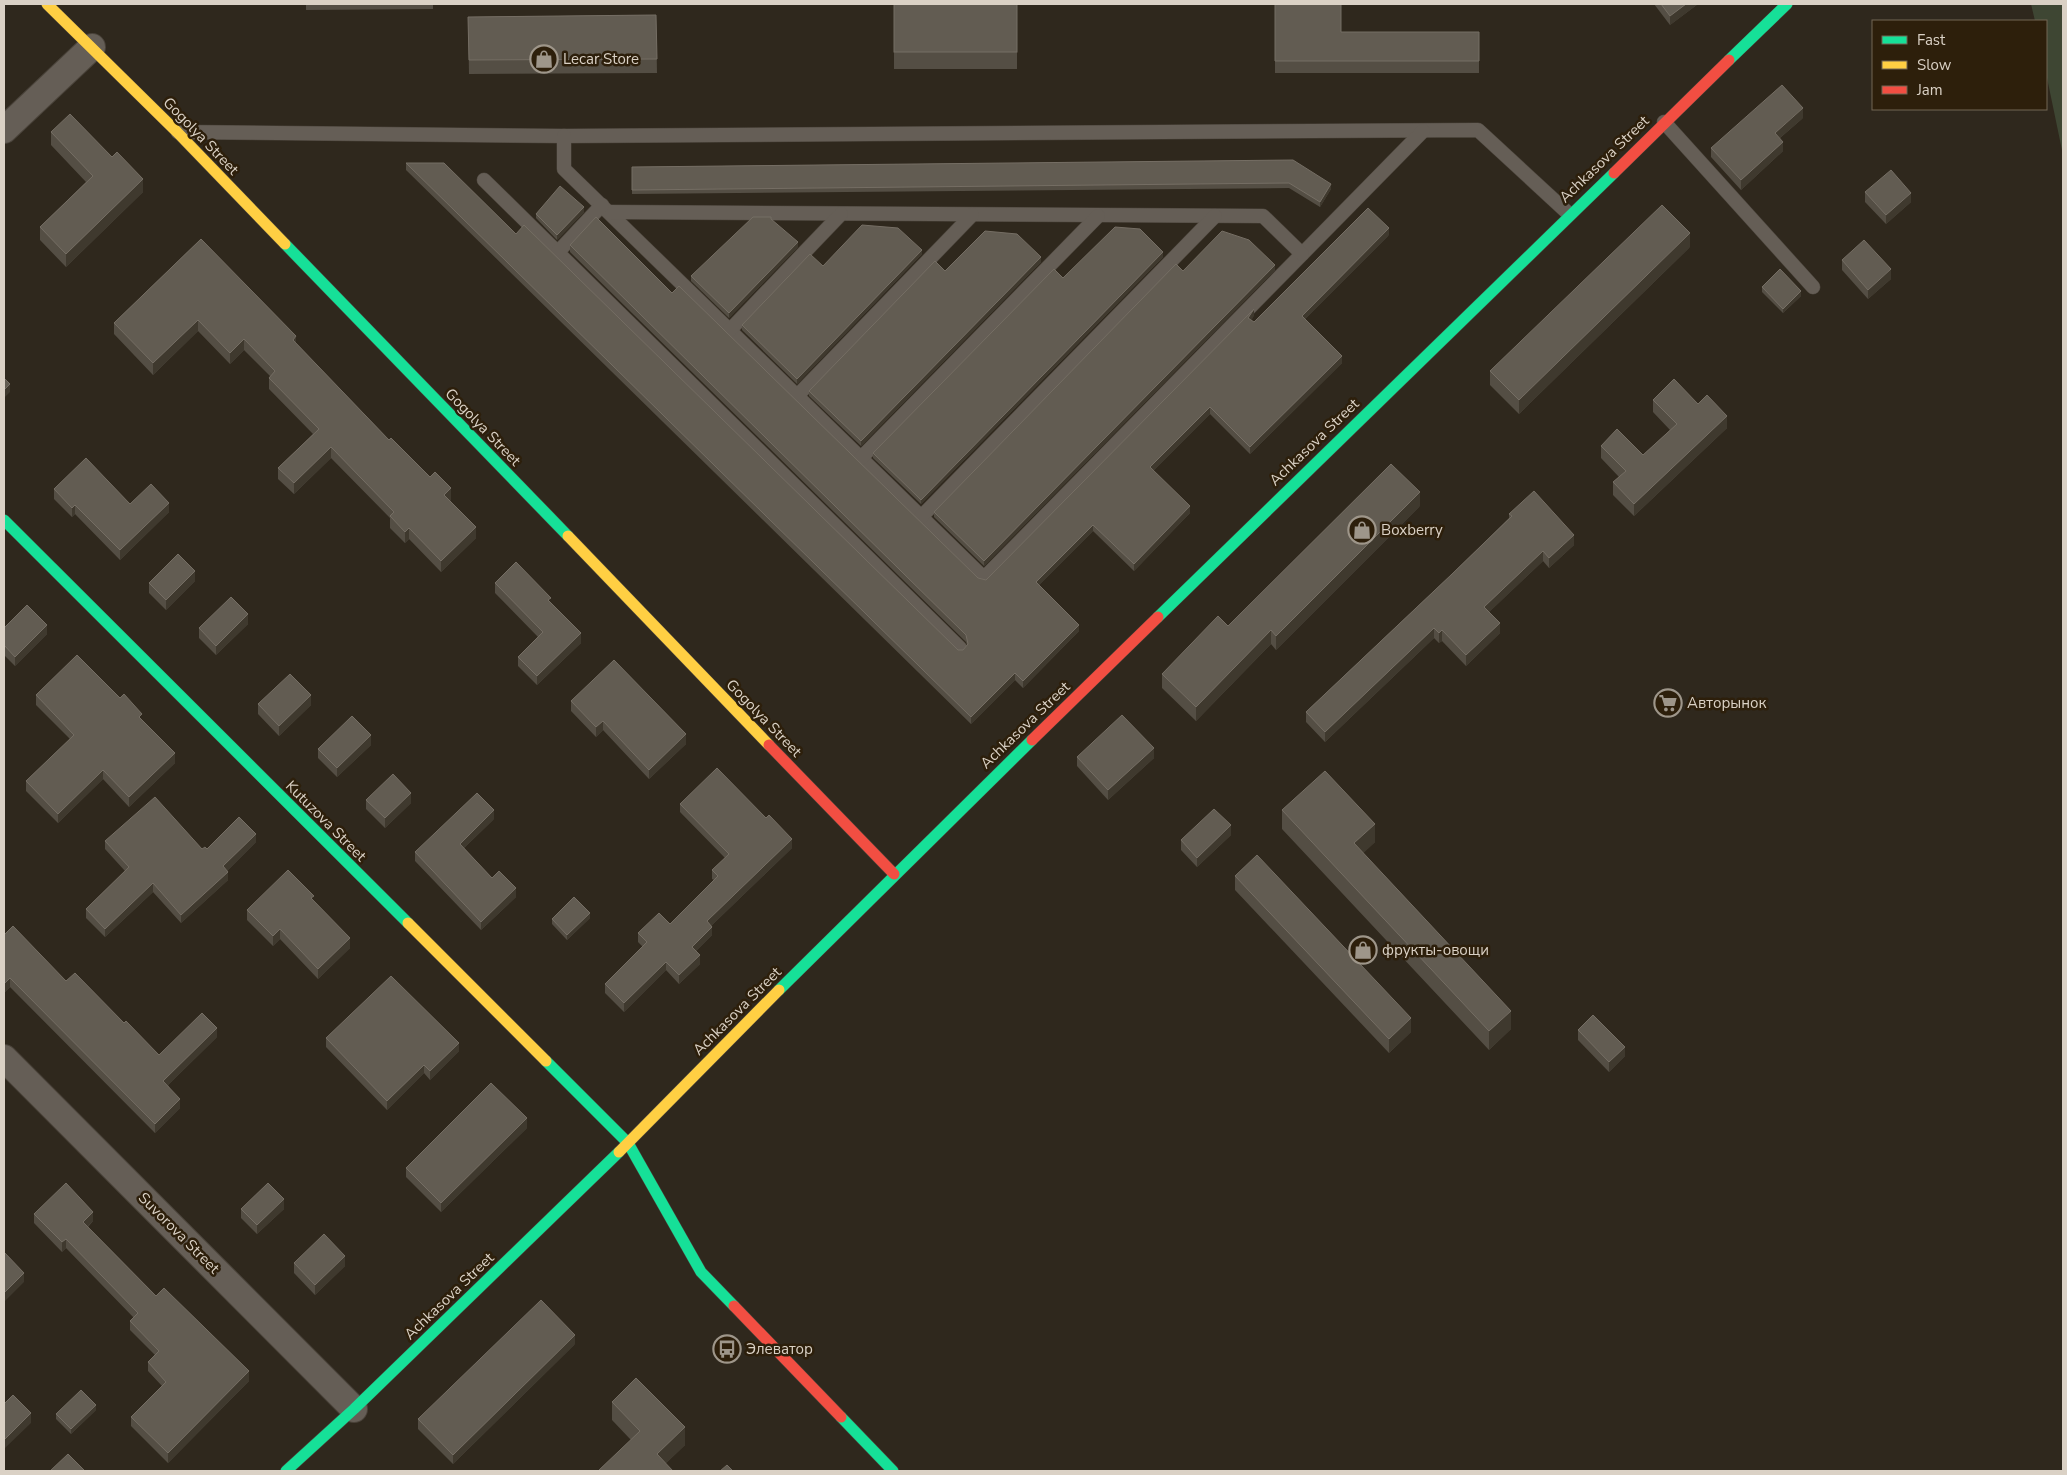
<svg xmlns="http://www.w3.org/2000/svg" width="2067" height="1475" font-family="'Nunito Sans',sans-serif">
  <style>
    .green { fill: #3e4633 }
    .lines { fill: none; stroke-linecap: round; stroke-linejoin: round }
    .lane-casing { stroke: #4a433a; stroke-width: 15 }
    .street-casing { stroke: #4a433a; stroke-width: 28 }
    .fast-casing { stroke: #4a433a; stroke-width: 12 }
    .slow-casing { stroke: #4a433a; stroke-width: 12 }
    .jam-casing { stroke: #4a433a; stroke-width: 12 }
    .lane { stroke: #655e56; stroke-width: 14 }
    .street { stroke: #655e56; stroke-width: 26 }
    .fast { stroke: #16e098; stroke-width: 11 }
    .slow { stroke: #ffcf43; stroke-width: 11 }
    .jam { stroke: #f24e42; stroke-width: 11 }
    .wall { fill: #544e44 }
    .shaded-wall { fill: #3f392e }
    .building { fill: #625c52; stroke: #756e64 }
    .labels { text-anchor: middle; stroke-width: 5; stroke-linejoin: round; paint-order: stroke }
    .poi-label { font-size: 15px; fill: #dad1c5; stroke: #2d1f0b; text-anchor: start }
    .street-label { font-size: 15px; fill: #dad1c5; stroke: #2d1f0b }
  </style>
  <rect width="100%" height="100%" fill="#2f281d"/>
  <path class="green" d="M2031 4H2063V155L2046 73V21H2035Z"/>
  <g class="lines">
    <g class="lane-casing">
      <g id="lane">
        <path d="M1664 122 1813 287"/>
        <path d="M178 132 564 136 1478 130 1569 214"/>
        <path d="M564 136V169L984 578 1423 131"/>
        <path d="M484 180 960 648"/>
        <path d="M609 212 1263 216 1302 254"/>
        <path d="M558 252 602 205"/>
        <path d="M730 330 841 214"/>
        <path d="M797 396 972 215"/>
        <path d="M861 458 1098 216"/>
        <path d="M921 517 1215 216"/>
      </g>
    </g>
    <g class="street-casing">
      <g id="street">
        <path d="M4 130 92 47"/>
        <path d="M4 1058 354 1409"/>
      </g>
    </g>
    <g class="fast-casing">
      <g id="fast">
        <path d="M1729 60 1787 4"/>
        <path d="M285 244 568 536"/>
        <path d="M4 520 408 923"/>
        <path d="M1158 617 1614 173"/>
        <path d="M779 990 1032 740"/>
        <path d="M546 1061 628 1143 701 1272 734 1306"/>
        <path d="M841 1417 893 1471"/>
        <path d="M286 1471 354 1409 619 1152"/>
      </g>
    </g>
    <g class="slow-casing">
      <g id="slow">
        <path d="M47 4 177 132 285 244"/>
        <path d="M568 536 769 745"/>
        <path d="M408 923 546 1061"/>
        <path d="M619 1152 779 990"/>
      </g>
    </g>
    <g class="jam-casing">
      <g id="jam">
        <path d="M1614 173 1729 60"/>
        <path d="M1032 740 1158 617"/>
        <path d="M769 745 894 874"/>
        <path d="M734 1306 841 1417"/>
      </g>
    </g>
    <use href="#lane" class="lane"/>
    <use href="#street" class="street"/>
    <use href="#fast" class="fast"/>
    <use href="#slow" class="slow"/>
    <use href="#jam" class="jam"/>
  </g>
  <g class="wall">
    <path d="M306 4H433V9L306 10Z"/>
    <rect x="894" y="4" width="123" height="65"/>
    <path d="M1275 4 1341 32H1479V73H1275Z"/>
    <path d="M1654 4H1698L1670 25Z"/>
    <path d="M656 15 657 73 469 74 468 17Z"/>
    <path d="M1803 118 1780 138 1783 151 1741 190 1711 157V148Z"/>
    <path d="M51 132 143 192 66 267 40 240V227L86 182 51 145Z"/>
    <path d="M1293 160 1331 189 1320 207 1289 188 632 194V167Z"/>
    <path d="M406 163 516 234 958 650H963L967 645 966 642 570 252V245L672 293 978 578 986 580 1254 316 1251 320 1254 322 1389 235 1305 319 1342 363 1250 454 1210 414 1153 471 1190 513 1134 571 1093 531 1039 585 1079 631 1023 688 1015 680 971 724 406 170Z"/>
    <path d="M1865 192 1911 202 1886 224 1865 202Z"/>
    <path d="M584 212 557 240 536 218V214Z"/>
    <path d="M201 239 296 344 389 440 451 499 450 500 476 538 441 572 409 539 405 543 390 528V518L331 458 294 494 278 479V468L313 434 269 389V378L270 376 244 350 230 364 198 331 153 375 114 334V323Z"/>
    <path d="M798 247 729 318 691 281V276Z"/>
    <path d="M1690 247 1519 414 1490 385V371Z"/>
    <path d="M922 254 797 384 742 330V325L823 266Z"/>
    <path d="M1163 257 921 504 873 458V453L1063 278Z"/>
    <path d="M1842 260 1891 279 1868 299 1842 270Z"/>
    <path d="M1041 262 861 446 809 396V391L945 271Z"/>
    <path d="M1275 270 984 566 934 517V512L1183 271Z"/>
    <path d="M1762 287 1801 296 1783 313 1762 292Z"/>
    <path d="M1653 400 1698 404 1727 428 1634 516 1613 495V482L1619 477 1601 458V446L1643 455 1670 430 1653 412Z"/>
    <path d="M54 489 169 512 120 560 75 514 72 517 54 499Z"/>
    <path d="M1420 506 1276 650 1271 644 1196 721 1162 688V674L1228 626Z"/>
    <path d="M1509 514 1574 545 1549 568 1543 561 1489 612 1500 633 1466 666 1442 641 1439 643 1434 638 1325 742 1306 722V712L1452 574 1509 518Z"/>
    <path d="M195 581 166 610 149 593V583Z"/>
    <path d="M495 583 551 603 581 643 537 685 518 666V657L538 637 495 593Z"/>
    <path d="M248 624 216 655 199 638V628Z"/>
    <path d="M4 628 47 634 15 666 4 655Z"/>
    <path d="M36 695 120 698 142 721 175 763 129 807 103 779 58 823 26 791V781L70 739 36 705Z"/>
    <path d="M571 701 686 744 649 779 603 730 596 737 571 711Z"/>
    <path d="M258 704 311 705 279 736 258 714Z"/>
    <path d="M371 745 337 777 318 758V749Z"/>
    <path d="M1077 757 1154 758 1108 800 1077 766Z"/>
    <path d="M366 800 411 803 385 828 366 809Z"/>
    <path d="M680 804 792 848 711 926 712 935 696 951 700 964 679 984 666 970 624 1012 605 993V984L643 947 638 942V933L670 924 714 880 712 879V870L725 858 680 812Z"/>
    <path d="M1282 810 1375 842 1363 853 1511 1029 1489 1050 1282 829Z"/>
    <path d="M494 819 464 848 492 878 516 897 481 930 415 861V852Z"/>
    <path d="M1231 835 1197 867 1181 850V840Z"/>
    <path d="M105 841 202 849H207L256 842 227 871 228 880 181 923 153 892 105 937 86 918V909L125 871 105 849Z"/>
    <path d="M1235 876 1411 1032 1389 1053 1235 890Z"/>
    <path d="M314 901 350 948 318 979 280 939 273 946 247 920V910Z"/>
    <path d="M590 918 567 940 552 924V919Z"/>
    <path d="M4 935 124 1023 159 1055 217 1037 168 1085 180 1108 155 1133 10 987 4 993Z"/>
    <path d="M1578 1030 1625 1056 1609 1072 1578 1040Z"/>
    <path d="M326 1038 459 1051 430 1080 424 1073 387 1110 326 1047Z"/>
    <path d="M527 1128 441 1212 406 1177V1168Z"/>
    <path d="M241 1209H284L257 1234 241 1218Z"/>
    <path d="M34 1214 93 1221 88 1227 156 1296 249 1381 168 1463 131 1426V1417L162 1386 148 1371V1362L155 1355 130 1330V1321L134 1318 66 1248 62 1252 34 1223Z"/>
    <path d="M294 1263 345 1266 315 1295 294 1273Z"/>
    <path d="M575 1344 453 1464 418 1429V1419Z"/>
    <path d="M612 1402 685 1445 666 1463 631 1440 612 1420Z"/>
    <path d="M96 1410 71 1434 56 1419V1414Z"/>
  </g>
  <g class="shaded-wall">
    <path d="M1686 4H1698L1670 25V16Z"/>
    <path d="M1803 108V118L1775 142V133Z"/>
    <path d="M1783 142V151L1741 190V180Z"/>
    <path d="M143 179V192L66 267V254Z"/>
    <path d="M1331 184V189L1320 207V202Z"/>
    <path d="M1911 193V202L1886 224V215Z"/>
    <path d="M584 207V212L557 240V235Z"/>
    <path d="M1389 228V235L1302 322V316Z"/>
    <path d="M1690 233V247L1519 414V400Z"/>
    <path d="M798 242V247L729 318V313Z"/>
    <path d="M922 250V254L797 384V379Z"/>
    <path d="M1163 252V257L921 504V500Z"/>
    <path d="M1041 257V262L861 446V441Z"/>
    <path d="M1275 265V270L984 566V561Z"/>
    <path d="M1891 269V279L1868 299V290Z"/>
    <path d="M1801 291V296L1783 313V309Z"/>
    <path d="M5 294V303L4 305V295Z"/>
    <path d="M1254 309V316L1248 324V318Z"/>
    <path d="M198 320V331L153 375V363Z"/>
    <path d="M296 336V347L293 340Z"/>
    <path d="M244 339V350L230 364V353Z"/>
    <path d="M1342 356V363L1250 454V447Z"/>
    <path d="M10 384V392L4 398V390Z"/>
    <path d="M1210 407V414L1150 474V467Z"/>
    <path d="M1727 416V428L1634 516V504Z"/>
    <path d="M331 447V458L294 494V483Z"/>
    <path d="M451 488V499L444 506V495Z"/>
    <path d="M1420 492V506L1276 650V636Z"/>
    <path d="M169 503V512L120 560V550Z"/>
    <path d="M75 505V514L72 517V508Z"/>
    <path d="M1190 506V513L1134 571V564Z"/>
    <path d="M1093 525V531L1036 588V582Z"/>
    <path d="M476 527V538L441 572V561Z"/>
    <path d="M409 528V539L405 543V532Z"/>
    <path d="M1574 535V545L1549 568V558Z"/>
    <path d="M1543 551V561L1484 617V607Z"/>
    <path d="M195 571V581L166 610V600Z"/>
    <path d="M248 614V624L216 655V646Z"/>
    <path d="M1500 623V633L1466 666V655Z"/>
    <path d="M47 625V634L15 666V657Z"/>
    <path d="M1079 625V631L1023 688V681Z"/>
    <path d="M1434 628V638L1325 742V732Z"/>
    <path d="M1271 630V644L1196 721V707Z"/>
    <path d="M1442 630V641L1439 643V633Z"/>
    <path d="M581 633V643L537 685V676Z"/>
    <path d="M1015 673V680L971 724V717Z"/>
    <path d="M311 695V705L279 736V726Z"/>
    <path d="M603 721V730L596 737V727Z"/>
    <path d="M686 734V744L649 779V770Z"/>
    <path d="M371 735V745L337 777V768Z"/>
    <path d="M1154 748V758L1108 800V790Z"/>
    <path d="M175 753V763L129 807V797Z"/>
    <path d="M103 770V779L58 823V814Z"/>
    <path d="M411 793V803L385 828V818Z"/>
    <path d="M494 810V819L460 852V844Z"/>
    <path d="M1375 824V842L1354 862V843Z"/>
    <path d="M1231 825V835L1197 867V858Z"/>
    <path d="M256 834V842L223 875V866Z"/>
    <path d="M792 839V848L707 930V921Z"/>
    <path d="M228 872V880L181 923V915Z"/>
    <path d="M153 883V892L105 937V929Z"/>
    <path d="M516 888V897L481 930V922Z"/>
    <path d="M590 913V918L567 940V935Z"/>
    <path d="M712 927V935L692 955V947Z"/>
    <path d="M280 929V939L273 946V936Z"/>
    <path d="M350 938V948L318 979V969Z"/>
    <path d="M700 955V964L679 984V975Z"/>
    <path d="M666 962V970L624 1012V1003Z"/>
    <path d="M10 978V987L4 993V984Z"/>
    <path d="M1511 1011V1029L1489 1050V1031Z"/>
    <path d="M1411 1018V1032L1389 1053V1039Z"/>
    <path d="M217 1028V1037L163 1090V1081Z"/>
    <path d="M459 1043V1051L430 1080V1071Z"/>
    <path d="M1625 1047V1056L1609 1072V1062Z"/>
    <path d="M424 1065V1073L387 1110V1101Z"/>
    <path d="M180 1099V1108L155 1133V1124Z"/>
    <path d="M527 1118V1128L441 1212V1203Z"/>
    <path d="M284 1199V1209L257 1234V1225Z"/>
    <path d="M93 1212V1221L83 1231V1222Z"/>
    <path d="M66 1239V1248L62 1252V1242Z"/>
    <path d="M345 1256V1266L315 1295V1285Z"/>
    <path d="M24 1273V1282L5 1301V1292Z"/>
    <path d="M575 1335V1344L453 1464V1455Z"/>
    <path d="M249 1371V1381L168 1463V1453Z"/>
    <path d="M96 1405V1410L71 1434V1429Z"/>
    <path d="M31 1413V1423L4 1449V1440Z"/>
    <path d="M685 1427V1445L658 1471 657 1454Z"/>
  </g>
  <g class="building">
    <rect x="894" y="4" width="123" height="48"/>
    <path d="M1275 4H1341V32H1479V61H1275Z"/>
    <path d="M1661 4H1686L1670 16Z"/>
    <path d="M656 15 657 59 469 60 468 17Z"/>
    <path d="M1782 85 1803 108 1775 133 1783 142 1741 180 1711 148Z"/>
    <path d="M70 114 112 157 117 152 143 179 66 254 40 227 93 176 51 132Z"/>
    <path d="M1293 160 1331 184 1320 202 1289 183 632 190V167Z"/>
    <path d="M406 163H444L516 234 524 225 958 650H963L968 644 966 635 570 245 596 217 672 293 679 286 978 578 986 580 1254 309 1248 318 1254 322 1368 208 1389 228 1302 316 1342 356 1250 447 1210 407 1150 467 1190 506 1134 564 1093 525 1036 582 1079 625 1023 681 1015 673 971 717Z"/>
    <path d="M1891 170 1911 193 1886 215 1865 192Z"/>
    <path d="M560 186 584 207 557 235 536 214Z"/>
    <path d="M1662 205 1690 233 1519 400 1490 371Z"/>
    <path d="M753 217H771V219L798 242 729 313 691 276Z"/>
    <path d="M862 225 898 228 922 250 797 379 742 325 810 254 823 266Z"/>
    <path d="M1115 227 1140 229 1163 252 921 500 873 453 1054 269 1063 278Z"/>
    <path d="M985 231 1017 234 1041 257 861 441 809 391 935 261 945 271Z"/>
    <path d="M1222 231 1249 240 1275 265 984 561 934 512 1176 264 1183 271Z"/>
    <path d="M201 239 296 336 293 340 389 440 391 438 430 477 435 472 451 488 444 495 476 527 441 561 409 528 405 532 390 516 394 512 331 447 294 483 278 468 319 429 269 378 275 371 244 339 230 353 198 320 153 363 114 323Z"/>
    <path d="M1864 240 1891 269 1868 290 1842 260Z"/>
    <path d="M1780 269 1801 291 1783 309 1762 287Z"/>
    <path d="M4 378 10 384 4 390Z"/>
    <path d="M1674 379 1698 404 1707 395 1727 416 1634 504 1613 482 1626 471 1601 446 1617 429 1643 455 1677 424 1653 400Z"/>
    <path d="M86 458 130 504 151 484 169 503 120 550 75 505 72 508 54 489Z"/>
    <path d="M1391 464 1420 492 1276 636 1271 630 1196 707 1162 674 1218 616 1228 626Z"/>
    <path d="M1534 491 1574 535 1549 558 1543 551 1484 607 1500 623 1466 655 1442 630 1439 633 1434 628 1325 732 1306 712 1452 574 1512 516 1509 514Z"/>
    <path d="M178 554 195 571 166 600 149 583Z"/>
    <path d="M516 562 551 598 548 600 581 633 537 676 518 657 543 632 495 583Z"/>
    <path d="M231 597 248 614 216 646 199 628Z"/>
    <path d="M27 605 47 625 15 657 4 645V628Z"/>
    <path d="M77 655 120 698 124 694 142 714 139 717 175 753 129 797 103 770 58 814 26 781 74 735 36 695Z"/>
    <path d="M614 660 686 734 649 770 603 721 596 727 571 701Z"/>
    <path d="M290 674 311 695 279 726 258 704Z"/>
    <path d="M1122 715 1154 748 1108 790 1077 757Z"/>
    <path d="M352 716 371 735 337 768 318 749Z"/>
    <path d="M717 768 766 818 769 815 792 839 707 921 712 927 692 947 700 955 679 975 666 962 624 1003 605 984 647 942 638 933 659 913 670 924 718 876 712 870 729 854 680 804Z"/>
    <path d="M1325 771 1375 824 1354 843 1511 1011 1489 1031 1282 810Z"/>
    <path d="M393 774 411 793 385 818 366 800Z"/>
    <path d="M477 793 494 810 460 844 492 878 499 871 516 888 481 922 415 852Z"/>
    <path d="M155 797 202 849 205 847 207 849 239 817 256 834 223 866 228 872 181 915 153 883 105 929 86 909 129 867 105 841Z"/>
    <path d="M1214 809 1231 825 1197 858 1181 840Z"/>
    <path d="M1257 855 1411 1018 1389 1039 1235 876Z"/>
    <path d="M288 870 314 896 311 898 350 938 318 969 280 929 273 936 247 910Z"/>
    <path d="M574 897 590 913 567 935 552 919Z"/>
    <path d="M13 926 66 981 75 973 124 1023 126 1021 159 1055 202 1013 217 1028 163 1081 180 1099 155 1124 10 978 4 984V935Z"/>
    <path d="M391 976 459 1043 430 1071 424 1065 387 1101 326 1038Z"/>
    <path d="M1593 1015 1625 1047 1609 1062 1578 1030Z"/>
    <path d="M491 1083 527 1118 441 1203 406 1168Z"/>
    <path d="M66 1183 93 1212 83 1222 156 1296 164 1288 249 1371 168 1453 131 1417 166 1382 148 1362 159 1351 130 1321 138 1313 66 1239 62 1242 34 1214Z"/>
    <path d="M268 1183 284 1199 257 1225 241 1209Z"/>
    <path d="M324 1234 345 1256 315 1285 294 1263Z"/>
    <path d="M4 1252 24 1273 5 1292 4 1291Z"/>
    <path d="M541 1300 575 1335 453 1455 418 1419Z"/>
    <path d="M636 1378 685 1427 657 1454 673 1471H598L640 1431 612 1402Z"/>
    <path d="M81 1390 96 1405 71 1429 56 1414Z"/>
    <path d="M13 1395 31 1413 4 1440V1404Z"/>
    <path d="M68 1454 85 1471H50Z"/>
    <path d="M727 1465 733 1471H720Z"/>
  </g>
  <defs>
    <g id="shop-ring" transform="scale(1.4375)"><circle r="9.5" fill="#2d1f0b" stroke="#9e968a" stroke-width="1.5"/><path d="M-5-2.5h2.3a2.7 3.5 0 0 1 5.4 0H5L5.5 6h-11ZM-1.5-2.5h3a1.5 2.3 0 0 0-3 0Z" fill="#9e968a"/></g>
    <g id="supermarket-ring" transform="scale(1.4375)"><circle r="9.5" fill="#2d1f0b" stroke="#9e968a" stroke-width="1.5"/><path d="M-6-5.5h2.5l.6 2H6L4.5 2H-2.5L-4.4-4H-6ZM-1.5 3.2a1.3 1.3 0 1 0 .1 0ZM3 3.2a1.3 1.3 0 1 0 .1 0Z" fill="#9e968a"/></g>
    <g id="bus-ring" transform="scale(1.4375)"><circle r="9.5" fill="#2d1f0b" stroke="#9e968a" stroke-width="1.5"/><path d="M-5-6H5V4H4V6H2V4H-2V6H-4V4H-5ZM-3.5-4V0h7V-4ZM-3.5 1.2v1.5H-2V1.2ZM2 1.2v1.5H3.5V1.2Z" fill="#9e968a"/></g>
  </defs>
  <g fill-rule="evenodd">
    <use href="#shop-ring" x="544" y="59"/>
    <use href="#shop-ring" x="1362" y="530"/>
    <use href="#supermarket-ring" x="1668" y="703"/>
    <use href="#shop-ring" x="1363" y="950"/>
    <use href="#bus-ring" x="727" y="1349"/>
  </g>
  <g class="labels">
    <g class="poi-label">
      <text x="563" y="64">Lecar Store</text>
      <text x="1381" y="535">Boxberry</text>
      <text x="1687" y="708">Авторынок</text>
      <text x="1382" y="955">фрукты-овощи</text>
      <text x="746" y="1354">Элеватор</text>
    </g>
    <g class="street-label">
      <text transform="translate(201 136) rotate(46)" y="5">Gogolya Street</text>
      <text transform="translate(1604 159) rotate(-44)" y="5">Achkasova Street</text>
      <text transform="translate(483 427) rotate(46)" y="5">Gogolya Street</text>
      <text transform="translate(1314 442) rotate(-44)" y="5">Achkasova Street</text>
      <text transform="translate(764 718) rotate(46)" y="5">Gogolya Street</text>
      <text transform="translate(1025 725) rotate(-44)" y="5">Achkasova Street</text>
      <text transform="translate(326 821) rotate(45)" y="5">Kutuzova Street</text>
      <text transform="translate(737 1011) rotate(-45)" y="5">Achkasova Street</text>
      <text transform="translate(179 1233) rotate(45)" y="5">Suvorova Street</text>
      <text transform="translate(449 1296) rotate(-44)" y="5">Achkasova Street</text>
    </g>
  </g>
  <rect width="2067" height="1475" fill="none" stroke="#dad1c5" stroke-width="10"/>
  <rect x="1872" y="20" width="175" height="90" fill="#2d1f0b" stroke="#726655"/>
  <rect x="1882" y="36" width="25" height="8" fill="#16e098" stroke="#726655"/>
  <text x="1917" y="45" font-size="15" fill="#dad1c5">Fast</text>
  <rect x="1882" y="61" width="25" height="8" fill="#ffcf43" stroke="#726655"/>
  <text x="1917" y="70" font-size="15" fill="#dad1c5">Slow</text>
  <rect x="1882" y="86" width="25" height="8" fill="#f24e42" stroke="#726655"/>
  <text x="1917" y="95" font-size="15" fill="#dad1c5">Jam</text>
</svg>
